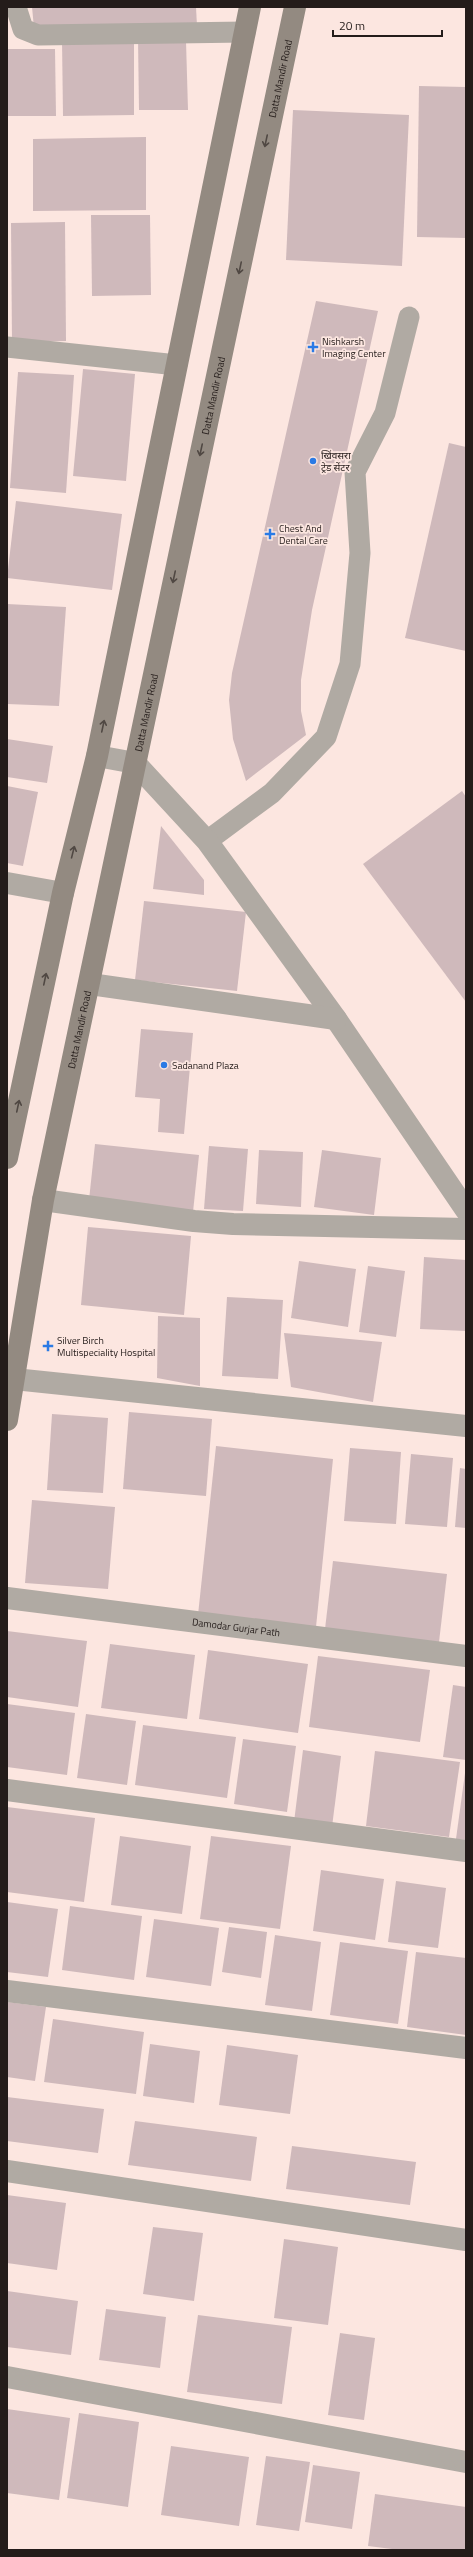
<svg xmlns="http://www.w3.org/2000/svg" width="473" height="2557" font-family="'Titillium Web','Noto Sans Devanagari',sans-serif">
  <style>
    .building { fill: #cfb9bb }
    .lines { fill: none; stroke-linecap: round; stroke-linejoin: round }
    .lane { stroke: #b0aaa3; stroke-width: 21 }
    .street { stroke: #b0aaa3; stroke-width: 22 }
    .secondary { stroke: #938a81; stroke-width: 22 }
    .oneway { stroke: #504843 }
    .poi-dot { fill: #2a7ae5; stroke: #fce6e0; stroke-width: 1.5 }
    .labels { text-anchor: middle; stroke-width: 3.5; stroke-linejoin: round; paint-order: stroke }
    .street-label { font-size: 10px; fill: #241c1a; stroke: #fce6e0 }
    .poi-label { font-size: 10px; fill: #241c1a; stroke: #fce6e0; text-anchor: start }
  </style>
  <rect width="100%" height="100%" fill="#fce6e0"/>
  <g class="building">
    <path d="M32 7H196L197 26 34 28Z"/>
    <path d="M138 38 186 41 188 110H139Z"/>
    <path d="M134 39V115L63 116 62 40Z"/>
    <path d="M7 49H55L56 116H7Z"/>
    <path d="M419 86 466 87V238L417 237Z"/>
    <path d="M293 110 409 115 402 266 286 260Z"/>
    <path d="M146 137V210L33 211V139Z"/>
    <path d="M91 215H150L151 295 92 296Z"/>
    <path d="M65 222 66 341 12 342 11 223Z"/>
    <path d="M316 301 378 311 312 610 301 680V711L306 735 246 781 233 739 229 700 232 673Z"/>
    <path d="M83 369 135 374 126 481 73 476Z"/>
    <path d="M18 372 74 375 66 493 10 488Z"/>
    <path d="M449 443 466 447V651L405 638Z"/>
    <path d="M16 501 122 514 112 590 7 578Z"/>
    <path d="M7 604 66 607 59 706 7 704Z"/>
    <path d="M7 739 53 746 47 783 7 777Z"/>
    <path d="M7 786 38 792 23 866 7 863Z"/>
    <path d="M462 791 466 797V1002L363 864Z"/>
    <path d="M161 826 204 880V895L153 889Z"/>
    <path d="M144 901 246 912 237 991 135 980Z"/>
    <path d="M141 1029 193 1033 184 1134 158 1132 160 1099 135 1097Z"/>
    <path d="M95 1144 199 1155 193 1212 89 1200Z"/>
    <path d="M209 1146 248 1149 243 1211 204 1209Z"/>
    <path d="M259 1150 303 1152 301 1207 256 1204Z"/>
    <path d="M322 1150 381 1158 374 1215 314 1207Z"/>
    <path d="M88 1227 191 1236 184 1315 81 1305Z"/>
    <path d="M424 1257 466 1260V1331L420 1329Z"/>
    <path d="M299 1261 356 1269 348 1327 291 1318Z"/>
    <path d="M368 1266 405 1271 396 1337 359 1332Z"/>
    <path d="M227 1297 283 1300 278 1379 222 1376Z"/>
    <path d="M158 1316 200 1318V1386L157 1378Z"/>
    <path d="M284 1333 382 1342 373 1402 291 1387Z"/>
    <path d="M129 1412 212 1419 206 1496 123 1489Z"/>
    <path d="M52 1414 108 1418 103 1493 47 1490Z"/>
    <path d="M216 1446 333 1459 316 1627 198 1615Z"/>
    <path d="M350 1448 401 1452 396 1524 344 1521Z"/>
    <path d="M411 1454 453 1458 447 1527 405 1524Z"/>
    <path d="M460 1468 466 1469V1528L455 1527Z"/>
    <path d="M32 1500 115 1507 108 1589 25 1583Z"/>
    <path d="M333 1561 447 1574 439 1642 325 1629Z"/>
    <path d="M7 1631 87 1641 78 1707 7 1697Z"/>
    <path d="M110 1644 195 1655 187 1719 101 1708Z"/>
    <path d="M208 1650 308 1664 298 1733 199 1719Z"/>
    <path d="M318 1656 430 1670 420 1742 309 1727Z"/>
    <path d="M453 1685 466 1687V1760L443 1757Z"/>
    <path d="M7 1704 75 1713 67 1775 7 1767Z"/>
    <path d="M86 1714 136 1721 127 1785 77 1778Z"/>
    <path d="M143 1725 236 1737 227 1798 135 1785Z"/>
    <path d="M243 1739 296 1746 287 1812 234 1804Z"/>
    <path d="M303 1750 341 1756 332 1827 294 1822Z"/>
    <path d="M375 1751 460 1762 449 1837 366 1826Z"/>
    <path d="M465 1773H466V1840L456 1839Z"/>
    <path d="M7 1807 95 1818 84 1902 7 1892Z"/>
    <path d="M120 1836 191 1846 182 1914 111 1905Z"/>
    <path d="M211 1836 291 1846 280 1929 200 1919Z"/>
    <path d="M321 1870 384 1879 375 1940 313 1931Z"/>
    <path d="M396 1881 446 1888 438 1948 388 1942Z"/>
    <path d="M7 1902 58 1909 48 1977 7 1972Z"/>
    <path d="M70 1906 142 1916 134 1980 62 1970Z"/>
    <path d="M154 1919 219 1928 211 1986 146 1977Z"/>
    <path d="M229 1927 267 1932 261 1978 222 1972Z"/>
    <path d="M275 1935 321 1942 312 2011 265 2005Z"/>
    <path d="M340 1942 408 1951 398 2024 330 2015Z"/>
    <path d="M416 1952 466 1958V2035L407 2027Z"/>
    <path d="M7 2002 46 2007 35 2081 7 2077Z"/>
    <path d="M53 2019 144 2032 136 2094 44 2082Z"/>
    <path d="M150 2044 200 2051 194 2103 143 2096Z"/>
    <path d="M227 2045 298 2055 290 2114 219 2105Z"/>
    <path d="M7 2097 104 2109 98 2153 7 2141Z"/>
    <path d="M135 2121 257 2137 251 2181 128 2165Z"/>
    <path d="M292 2146 416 2162 410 2205 286 2189Z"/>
    <path d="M7 2195 66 2203 57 2270 7 2263Z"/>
    <path d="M153 2227 203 2233 194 2301 143 2294Z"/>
    <path d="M284 2239 338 2247 328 2325 274 2318Z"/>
    <path d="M7 2291 78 2301 71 2355 7 2347Z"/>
    <path d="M106 2309 166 2317 160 2368 99 2360Z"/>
    <path d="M198 2315 292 2327 282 2404 187 2392Z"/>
    <path d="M340 2333 375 2338 364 2420 328 2415Z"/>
    <path d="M7 2409 70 2418 59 2500 7 2493Z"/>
    <path d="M79 2413 139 2422 128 2507 67 2498Z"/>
    <path d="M171 2446 249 2457 239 2526 161 2515Z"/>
    <path d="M266 2456 310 2462 299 2531 256 2525Z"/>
    <path d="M313 2465 360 2472 352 2529 305 2522Z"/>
    <path d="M375 2494 466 2507V2550H400L368 2546Z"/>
  </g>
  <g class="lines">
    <g class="lane">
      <path d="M16 7 23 29 38 35 245 32"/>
      <path d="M7 347 177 365"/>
      <path d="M207 841 272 793 326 737 350 664 360 553 355 472 385 413 409 317"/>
    </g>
    <g class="street">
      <path d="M97 756 135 763 207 841 336 1019 466 1210"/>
      <path d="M7 883 63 893"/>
      <path d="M90 984 336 1019"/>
      <path d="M43 1200 194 1221 233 1224 466 1229"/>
      <path d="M14 1379 466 1426"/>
      <path id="s1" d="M7 1598 466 1656"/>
      <path d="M7 1790 466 1851"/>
      <path d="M7 1991 466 2048"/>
      <path d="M7 2171 466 2240"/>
      <path d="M7 2377 466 2462"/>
    </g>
    <g class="secondary">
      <path d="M7 1158 63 893 97 756 250 7"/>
      <path id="s2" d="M7 1420 43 1200 295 7"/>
    </g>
  </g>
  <defs><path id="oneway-shaft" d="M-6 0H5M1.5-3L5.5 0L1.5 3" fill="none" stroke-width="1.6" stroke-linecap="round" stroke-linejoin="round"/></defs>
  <g class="oneway">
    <use href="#oneway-shaft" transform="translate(266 141) rotate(102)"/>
    <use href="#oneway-shaft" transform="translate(240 268) rotate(102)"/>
    <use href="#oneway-shaft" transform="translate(201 450) rotate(102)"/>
    <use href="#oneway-shaft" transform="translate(174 577) rotate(102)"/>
    <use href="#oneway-shaft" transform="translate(103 726) rotate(-78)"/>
    <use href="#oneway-shaft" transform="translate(73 852) rotate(-76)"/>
    <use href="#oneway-shaft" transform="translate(45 979) rotate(-78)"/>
    <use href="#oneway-shaft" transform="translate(18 1106) rotate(-78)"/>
  </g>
  <g class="poi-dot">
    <path d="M311 341h4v4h4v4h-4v4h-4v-4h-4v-4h4z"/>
    <circle cx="313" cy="461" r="4"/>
    <path d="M268 528h4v4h4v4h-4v4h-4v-4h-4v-4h4z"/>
    <circle cx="164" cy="1065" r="4"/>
    <path d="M46 1340h4v4h4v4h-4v4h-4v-4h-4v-4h4z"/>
  </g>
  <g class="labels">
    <g class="street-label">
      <text dy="4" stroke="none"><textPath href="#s2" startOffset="1369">Datta Mandir Road</textPath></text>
      <text dy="4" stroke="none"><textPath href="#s2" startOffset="1045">Datta Mandir Road</textPath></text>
      <text dy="4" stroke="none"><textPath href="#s2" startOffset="721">Datta Mandir Road</textPath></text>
      <text dy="4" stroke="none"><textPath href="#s2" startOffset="397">Datta Mandir Road</textPath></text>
      <text dy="4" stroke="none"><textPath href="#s1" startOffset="231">Damodar Gurjar Path</textPath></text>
    </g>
    <g class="poi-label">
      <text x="322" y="345">Nishkarsh<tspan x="322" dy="12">Imaging Center</tspan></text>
      <text x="321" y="459">खिंवसरा<tspan x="321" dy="12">ट्रेड सेंटर</tspan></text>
      <text x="279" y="532">Chest And<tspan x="279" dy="12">Dental Care</tspan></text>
      <text x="172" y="1069">Sadanand Plaza</text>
      <text x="57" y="1344">Silver Birch<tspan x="57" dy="12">Multispeciality Hospital</tspan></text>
    </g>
  </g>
  <rect width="473" height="2557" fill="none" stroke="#241c1a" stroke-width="16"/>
  <path d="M333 30v6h109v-6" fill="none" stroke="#241c1a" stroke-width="2"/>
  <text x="339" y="30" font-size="12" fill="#241c1a" stroke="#fce6e0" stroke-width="3" paint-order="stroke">20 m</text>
</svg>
